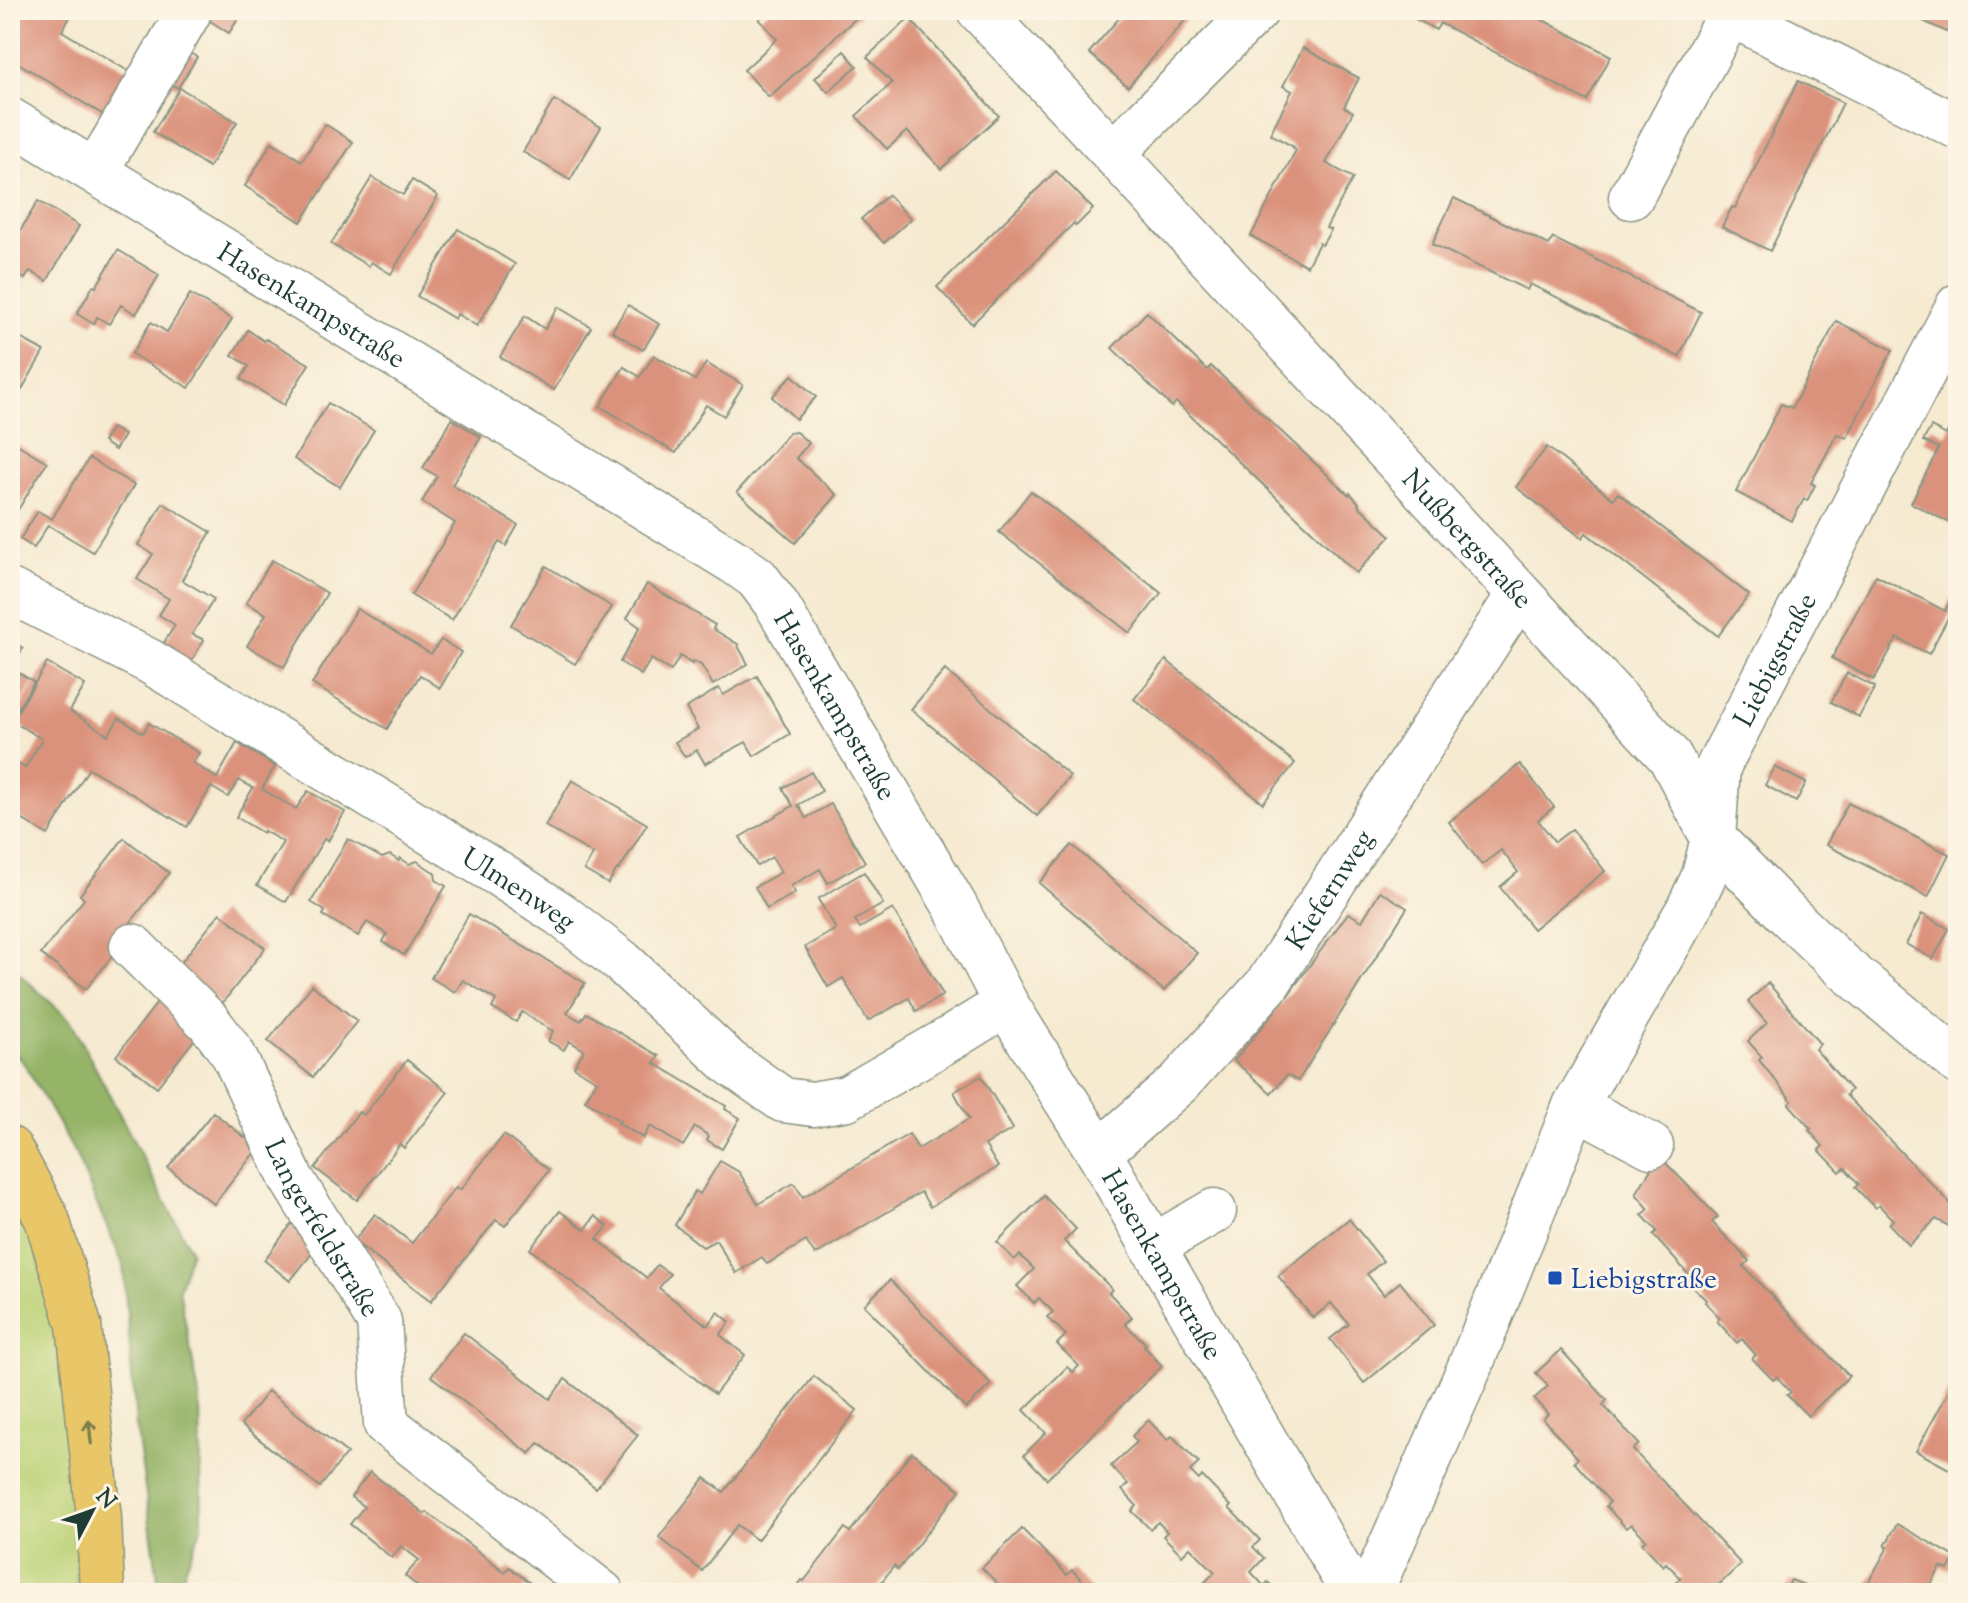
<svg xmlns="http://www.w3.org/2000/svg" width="1968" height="1603" font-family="'Sorts Mill Goudy',serif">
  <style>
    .green { fill: #bcd276; stroke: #6e8855; stroke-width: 2 }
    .forest { fill: #95b467; stroke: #5a784e; stroke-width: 2 }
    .building { fill: #db927b }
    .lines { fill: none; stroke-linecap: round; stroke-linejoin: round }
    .minor-casing { stroke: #8a9482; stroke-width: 47 }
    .highway-casing { stroke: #8a9482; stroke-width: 47 }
    .minor { stroke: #fff; stroke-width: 44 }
    .highway { stroke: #e9c769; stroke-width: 44 }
    .oneway { stroke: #7a7b4c }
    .transit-dot { fill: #1a4fb4; stroke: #fcf5e5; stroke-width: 3 }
    .labels { text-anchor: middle; stroke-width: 6; stroke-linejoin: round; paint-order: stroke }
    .street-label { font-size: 28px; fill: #1f3d34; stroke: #fcf5e5 }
    .transit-label { font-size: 28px; fill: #164399; stroke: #fcf5e5; text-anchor: start }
  </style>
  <rect width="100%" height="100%" fill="#fcf5e5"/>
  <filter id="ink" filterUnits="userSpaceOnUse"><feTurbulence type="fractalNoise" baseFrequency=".0125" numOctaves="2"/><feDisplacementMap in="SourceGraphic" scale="16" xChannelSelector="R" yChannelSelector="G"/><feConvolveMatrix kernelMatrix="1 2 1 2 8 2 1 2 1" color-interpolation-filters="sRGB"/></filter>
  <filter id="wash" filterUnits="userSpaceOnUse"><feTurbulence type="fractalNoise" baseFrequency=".006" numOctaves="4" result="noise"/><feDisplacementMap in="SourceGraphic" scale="32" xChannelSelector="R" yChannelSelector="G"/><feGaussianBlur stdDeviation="1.8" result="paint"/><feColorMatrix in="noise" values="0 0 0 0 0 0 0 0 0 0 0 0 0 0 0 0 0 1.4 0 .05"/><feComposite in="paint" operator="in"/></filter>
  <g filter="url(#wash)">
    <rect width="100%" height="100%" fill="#f6ead1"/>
    <path class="green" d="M10 1176 63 1330 77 1513V1593H10Z"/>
    <path class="forest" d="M10 965 71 1021 191 1251 179 1289 200 1400 202 1526 176 1593H160L136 1425 123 1264 76 1155 25 1065 10 1047Z"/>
    <g id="blocks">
      <g class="building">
        <path d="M20 10H74L62 31 133 74 107 117 10 58V26Z"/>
        <path d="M208 10H224L238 19 229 33 204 17Z"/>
        <path d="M769 10H865L769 97 744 70 777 39 759 19Z"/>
        <path d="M1126 10H1194L1128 87 1089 53Z"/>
        <path d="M1399 10H1524L1611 56 1587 101 1440 23 1436 30Z"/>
        <path d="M1928 10H1958V37L1923 21Z"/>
        <path d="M909 18 999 116 941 169 907 131 887 149 856 116 892 83 867 57Z"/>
        <path d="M181 48 197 57 178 88 162 78Z"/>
        <path d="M1303 48 1359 78 1344 107 1353 112 1326 163 1353 178 1326 228 1331 230 1322 245 1319 243 1307 266 1251 236 1296 150 1293 148 1294 147 1270 134 1292 91 1283 86Z"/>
        <path d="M844 51 857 66 828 92 815 78Z"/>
        <path d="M1798 81 1843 103 1770 251 1722 227 1732 207 1735 208Z"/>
        <path d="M180 88 237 122 209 167 153 132Z"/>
        <path d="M554 100 601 127 570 180 523 152Z"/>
        <path d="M325 124 353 142 301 222 245 186 272 142 302 161Z"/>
        <path d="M1056 171 1093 209 1076 226 1074 223 972 324 937 287Z"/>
        <path d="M372 177 403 195 412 180 438 196 391 274 371 262 369 266 331 244Z"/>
        <path d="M888 195 911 219 884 243 861 219Z"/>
        <path d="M1454 198 1549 245 1553 238 1701 312 1679 357 1530 284 1527 290 1432 244Z"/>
        <path d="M38 201 79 226 47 281 30 271 25 279 10 270V248Z"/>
        <path d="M458 229 515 264 477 326 457 314 455 319 417 296Z"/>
        <path d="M118 250 159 275 136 314 121 305 109 324 97 317 94 324 77 314 93 286 96 287Z"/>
        <path d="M190 294 232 319 189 388 132 354 151 322 167 332Z"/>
        <path d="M628 305 659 324 643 350 612 331Z"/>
        <path d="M558 307 591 327 554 390 500 357 525 316 545 329Z"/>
        <path d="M1147 312 1207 370 1211 366 1349 495 1350 493 1359 503 1358 505 1391 536 1356 573 1176 402 1172 407 1112 348Z"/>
        <path d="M1836 321 1893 350 1872 388 1847 438 1837 434 1811 483 1815 485 1807 501 1804 499 1792 521 1736 492 1781 404 1792 408Z"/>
        <path d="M248 330 264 341 266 339 309 364 284 405 241 379 249 366 232 355Z"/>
        <path d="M13 334 44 351 13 405 10 403V340Z"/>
        <path d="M654 355 695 380 706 363 743 385 724 416 706 405 676 453 600 406 624 367 640 377Z"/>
        <path d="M792 375 816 397 796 419 772 397Z"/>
        <path d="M328 403 374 430 340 487 294 459Z"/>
        <path d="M1958 411V517L1954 525 1911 503 1939 448 1923 441 1931 427 1946 435Z"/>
        <path d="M452 419 481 437 452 485 518 525 506 546 499 542 452 620 411 595 455 523 422 502 437 476 423 468Z"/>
        <path d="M112 428 124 435 115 450 103 442Z"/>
        <path d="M796 432 809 443 796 458 837 495 795 543 737 492 789 433Z"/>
        <path d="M10 440 47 462 10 523Z"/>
        <path d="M1547 447 1613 499 1618 493 1749 595 1718 636 1586 533 1582 538 1516 487Z"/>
        <path d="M89 458 134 485 93 552 48 525 34 548 20 539 38 511 52 519Z"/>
        <path d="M1031 491 1161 593 1130 633 999 532Z"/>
        <path d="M163 503 211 532 182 580 214 599 192 634 204 640 189 665 160 649 175 625 159 615 169 599 137 579 153 554 138 545Z"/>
        <path d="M272 560 327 593 284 667 247 646 266 614 246 603Z"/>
        <path d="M546 566 612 607 575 664 511 625Z"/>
        <path d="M1876 575 1945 611 1953 594 1958 596V618L1950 614 1929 654 1897 638 1874 680 1832 658Z"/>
        <path d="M647 584 715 625 713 629 739 645 738 646 748 664 713 685 701 665 693 661 692 664 680 656 671 671 651 659 641 675 620 662 640 627 627 618Z"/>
        <path d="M357 609 431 654 441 640 461 652 440 688 420 675 387 729 312 684Z"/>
        <path d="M10 640 23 648 11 668 34 682 10 721Z"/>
        <path d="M1166 660 1295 763 1263 803 1134 699Z"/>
        <path d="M47 663 85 685 70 711 108 735 119 718 143 733 149 723 199 753 193 763 217 778 237 743 275 766 262 789 296 809 308 791 345 812 328 841 324 839 286 902 257 885 283 842 264 831 263 833 236 817 253 788 239 780 228 797 211 787 187 827 89 768 48 835 10 812V759L25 768 42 739 12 721Z"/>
        <path d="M945 670 1070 776 1037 816 911 709Z"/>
        <path d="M1847 673 1875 687 1859 717 1831 702Z"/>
        <path d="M757 676 790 734 754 756 746 742 705 764 697 750 685 757 675 742 698 729 686 708 719 688 723 695Z"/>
        <path d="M1520 764 1554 807 1538 820 1555 842 1572 829 1605 871 1533 929 1500 887 1518 872 1501 850 1482 865 1449 822Z"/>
        <path d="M1775 767 1806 783 1796 802 1765 785Z"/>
        <path d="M811 772 822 791 798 805 806 818 831 804 865 862 828 883 820 869 791 886 795 893 767 909 755 887 781 872 772 857 757 866 740 837 793 806 783 788Z"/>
        <path d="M572 780 647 824 619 870 617 869 608 884 584 870 593 854 545 826Z"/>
        <path d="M1848 803 1949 854 1928 897 1826 845Z"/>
        <path d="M124 838 169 873 125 930 130 933 86 989 41 954 84 899 80 895Z"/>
        <path d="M348 839 382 858 390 855 399 861 400 858 409 864 417 861 435 873 436 880 446 886 404 955 383 942 387 934 367 922 358 936 323 915 325 911 311 902Z"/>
        <path d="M1072 845 1197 953 1164 991 1039 883Z"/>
        <path d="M864 872 883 904 855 920 860 928 893 909 943 995 916 1011 909 998 868 1021 843 978 828 987 805 947 836 929 818 899Z"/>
        <path d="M1380 891 1407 908 1298 1081 1287 1075 1271 1093 1234 1061 1289 994 1348 913 1362 921Z"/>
        <path d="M220 913 265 948 221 1005 176 969Z"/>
        <path d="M469 914 585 983 567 1013 581 1021 586 1013 659 1056 654 1063 726 1106 725 1109 740 1118 722 1149 707 1140 709 1136 695 1127 683 1146 650 1126 643 1138 618 1123 620 1121 585 1100 597 1081 574 1067 584 1050 569 1041 564 1050 548 1041 553 1031 522 1012 516 1022 492 1008 496 1000 463 980 455 992 431 978Z"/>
        <path d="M1922 914 1949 929 1933 959 1906 944Z"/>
        <path d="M1768 983 1820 1044 1815 1049 1851 1090 1846 1095 1951 1204 1958 1198V1231L1936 1219 1909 1245 1889 1224 1893 1220 1879 1205 1875 1208 1855 1187 1859 1184 1845 1168 1840 1172 1819 1150 1823 1146 1809 1130 1811 1129 1789 1104 1792 1101 1759 1060 1762 1057 1748 1041 1767 1023 1748 1002Z"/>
        <path d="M312 985 357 1021 313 1077 268 1041Z"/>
        <path d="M160 999 201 1031 157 1087 116 1056Z"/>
        <path d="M407 1060 448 1092 404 1148 400 1144 357 1200 315 1168 359 1112 364 1115Z"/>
        <path d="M981 1076 1013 1129 985 1145 998 1167 930 1207 921 1192 815 1255 806 1241 767 1264 762 1257 736 1273 716 1240 703 1247 675 1225 695 1191 700 1194 720 1161 739 1172 758 1204 794 1183 803 1197 909 1134 918 1149 969 1119 954 1092Z"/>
        <path d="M213 1112 258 1148 214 1204 168 1168Z"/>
        <path d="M504 1135 549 1170 505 1226 496 1220 431 1301 354 1241 375 1214 412 1243 456 1187 460 1190Z"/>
        <path d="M1659 1156 1718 1217 1712 1222 1749 1261 1743 1266 1849 1376 1808 1416 1787 1395 1791 1392 1777 1377 1773 1380 1752 1358 1756 1355 1742 1339 1737 1343 1717 1321 1720 1318 1705 1302 1706 1300 1685 1279 1689 1275 1653 1235 1657 1231 1642 1215 1649 1209 1636 1194Z"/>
        <path d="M1044 1196 1076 1229 1064 1241 1112 1289 1109 1293 1132 1317 1125 1324 1146 1344 1144 1346 1162 1366 1047 1479 1024 1455 1046 1433 1024 1410 1067 1367 1073 1372 1079 1366 1057 1344 1066 1335 1047 1317 1053 1312 1039 1298 1034 1303 1017 1286 1034 1269 1020 1255 1014 1260 997 1242Z"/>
        <path d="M560 1211 585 1230 595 1216 608 1226 597 1239 647 1278 657 1265 670 1274 659 1288 708 1326 718 1312 730 1322 720 1335 745 1355 715 1394 530 1249Z"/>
        <path d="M1349 1219 1383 1261 1367 1274 1384 1295 1400 1282 1434 1325 1364 1383 1330 1339 1349 1324 1331 1303 1313 1318 1278 1276Z"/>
        <path d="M294 1221 321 1242 290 1281 264 1260Z"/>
        <path d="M890 1280 991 1384 966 1409 864 1305Z"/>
        <path d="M464 1333 550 1399 565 1379 638 1435 596 1488 539 1443 530 1454 431 1376Z"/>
        <path d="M1561 1350 1607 1400 1603 1405 1639 1444 1633 1450 1741 1564 1710 1593H1687L1677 1582 1681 1578 1666 1563 1663 1566 1642 1543 1646 1539 1631 1524 1626 1528 1606 1506 1610 1502 1574 1462 1578 1458 1543 1419 1548 1414 1534 1399 1548 1386 1536 1373Z"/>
        <path d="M814 1376 857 1410 757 1540 737 1525 702 1571 659 1537 705 1478 724 1492Z"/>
        <path d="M1950 1389 1958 1393V1474L1916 1451Z"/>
        <path d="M268 1391 347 1453 320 1487 241 1425Z"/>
        <path d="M1148 1420 1168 1440 1172 1436 1199 1463 1190 1471 1199 1480 1202 1476 1231 1506 1229 1508 1260 1540 1253 1547 1264 1558 1251 1572 1264 1586 1268 1582 1279 1593H1216L1205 1582 1215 1572 1190 1547 1182 1555 1163 1536 1167 1532 1158 1522 1150 1529 1132 1511 1137 1506 1122 1490 1128 1484 1111 1466 1137 1442 1132 1436Z"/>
        <path d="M912 1452 960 1490 898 1570 894 1566 873 1593H792L802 1580 804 1581 845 1528 850 1532Z"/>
        <path d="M370 1472 425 1514 427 1512 505 1572 509 1567 529 1582 521 1593H426L405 1576 419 1560 401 1546 392 1558 350 1524 364 1507 351 1497Z"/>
        <path d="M1897 1524 1955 1557 1948 1570 1941 1567 1926 1593H1886L1868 1583 1888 1547 1885 1546Z"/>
        <path d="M1022 1529 1067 1575 1072 1570 1092 1590 1088 1593H1007L982 1568Z"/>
        <path d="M1791 1580 1825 1593H1784Z"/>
      </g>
    </g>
  </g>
  <g filter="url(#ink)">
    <use href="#blocks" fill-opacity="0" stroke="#8a9482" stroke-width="2"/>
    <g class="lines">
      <g class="minor-casing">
        <g id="minor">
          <path id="s1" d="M979 10 1113 153 1670 757 1713 838 1788 915 1841 965 1958 1062"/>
          <path id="s2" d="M10 120 736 563 757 578 777 605 955 906 1006 1004 1099 1153 1353 1593"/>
          <path d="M1113 153 1257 10"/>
          <path d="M96 171 188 14 181 10"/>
          <path d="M1631 197 1730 14 1958 127"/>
          <path id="s3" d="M10 591 149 661 500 875 560 914 622 962 729 1062 783 1100 813 1104 847 1098 956 1035 1006 1004"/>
          <path id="s4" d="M132 946 209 1022 233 1054 291 1178 379 1321 386 1424 602 1593"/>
          <path d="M1575 1106 1651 1146"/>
          <path id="s5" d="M1099 1153 1179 1083 1267 985 1519 594"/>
          <path d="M1152 1247 1214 1211"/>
          <path id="s6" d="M1370 1593 1469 1369 1575 1106 1688 910 1704 876 1713 838 1718 767 1958 306"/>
        </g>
      </g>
      <g class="highway-casing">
        <path id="highway" d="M10 1149 47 1219 79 1325 99 1518 102 1593"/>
      </g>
      <use href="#minor" class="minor"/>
      <use href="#highway" class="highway"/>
    </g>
    <defs><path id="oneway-shaft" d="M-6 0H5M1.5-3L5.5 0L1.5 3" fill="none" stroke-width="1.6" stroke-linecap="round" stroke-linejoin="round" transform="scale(2)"/></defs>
    <use class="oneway" href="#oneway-shaft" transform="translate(90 1432) rotate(-96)"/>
  </g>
  <rect class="transit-dot" x="1547" y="1270" width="16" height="16" rx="4"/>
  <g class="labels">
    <g class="street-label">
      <text dy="10" stroke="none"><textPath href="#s2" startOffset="354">Hasenkampstraße</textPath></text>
      <text dy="10" stroke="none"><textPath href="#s1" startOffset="720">Nußbergstraße</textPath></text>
      <text dy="10" stroke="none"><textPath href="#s6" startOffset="1024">Liebigstraße</textPath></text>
      <text dy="10" stroke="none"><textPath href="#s2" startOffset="1026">Hasenkampstraße</textPath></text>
      <text dy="10" stroke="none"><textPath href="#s3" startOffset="590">Ulmenweg</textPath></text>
      <text dy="10" stroke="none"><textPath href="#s5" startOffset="352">Kiefernweg</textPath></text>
      <text dy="10" stroke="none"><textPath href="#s4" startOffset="344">Langerfeldstraße</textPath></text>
      <text dy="10" stroke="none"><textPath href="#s2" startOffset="1674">Hasenkampstraße</textPath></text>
    </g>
    <g class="transit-label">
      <text x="1571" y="1288">Liebigstraße</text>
    </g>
  </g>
  <rect width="1968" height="1603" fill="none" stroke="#fcf5e5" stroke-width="40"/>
  <g transform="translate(92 1511) rotate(49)" stroke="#fcf5e5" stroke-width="6" paint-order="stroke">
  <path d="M0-6L14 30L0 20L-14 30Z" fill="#1f3d34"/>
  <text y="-12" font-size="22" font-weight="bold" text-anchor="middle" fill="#1f3d34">N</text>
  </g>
</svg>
